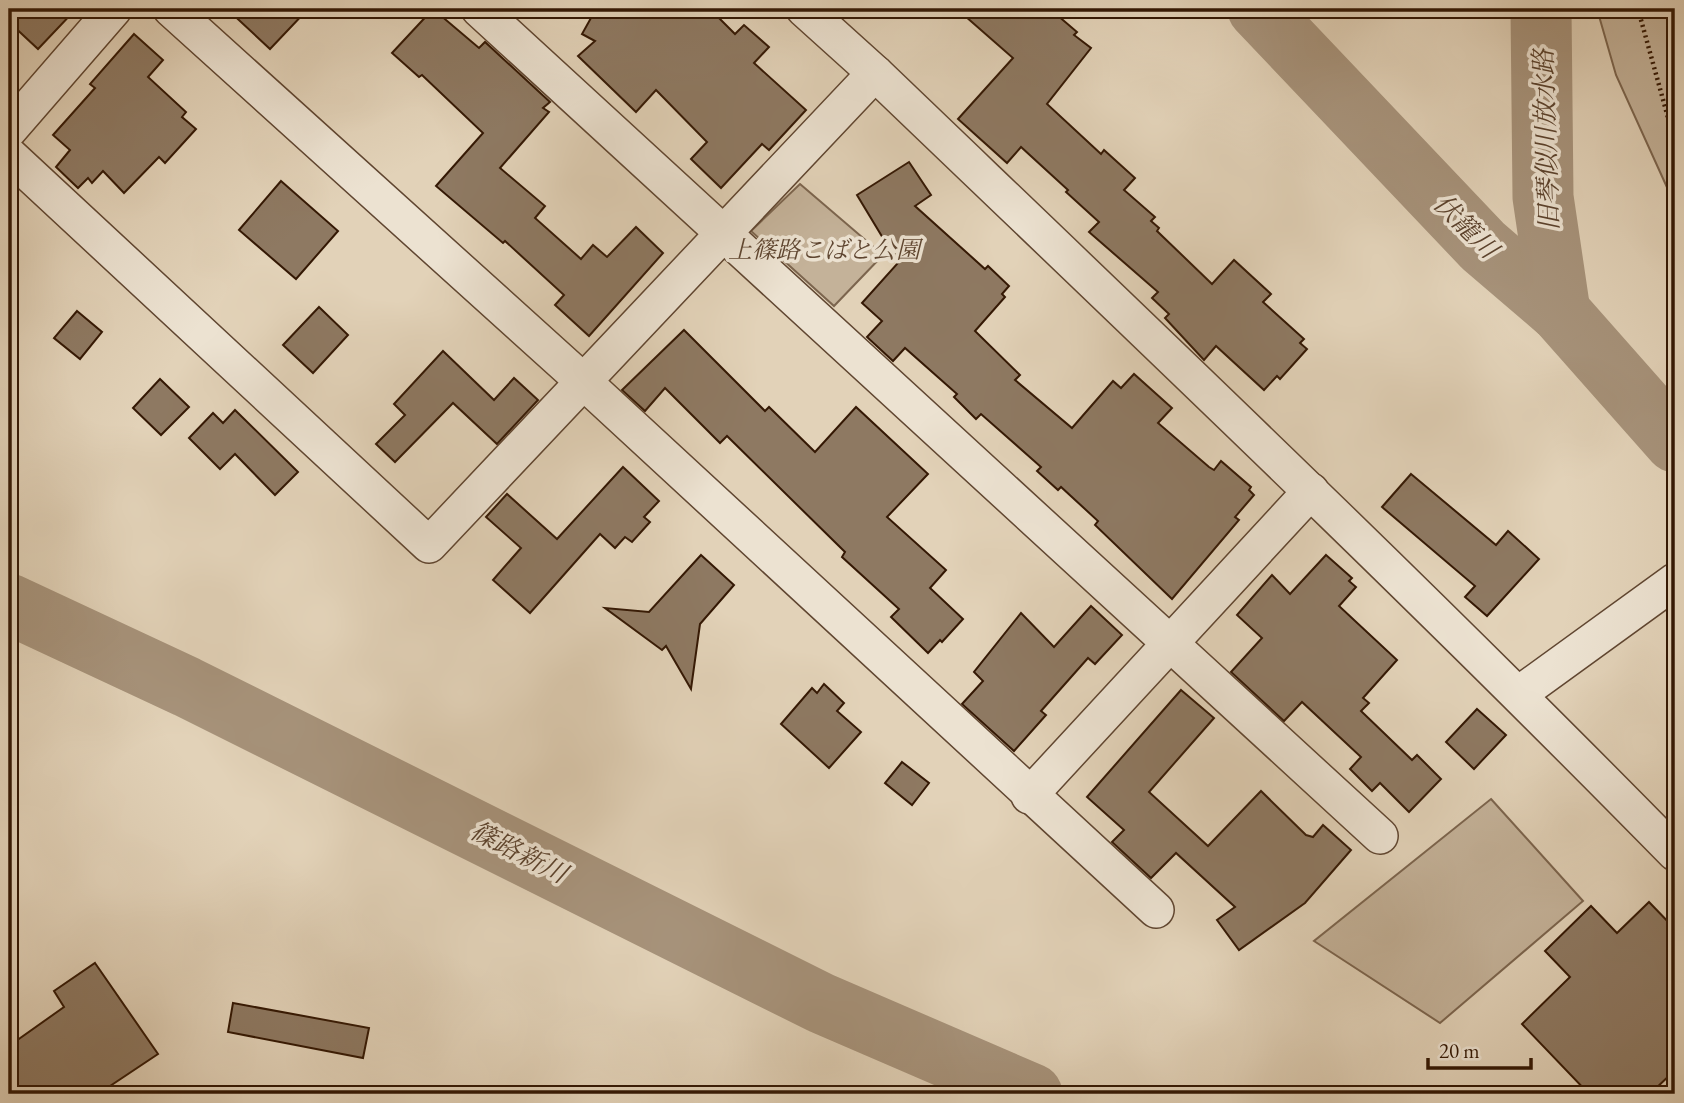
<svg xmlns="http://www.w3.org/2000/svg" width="1684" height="1103" font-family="'EB Garamond','Noto Serif JP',serif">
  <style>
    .green { fill: #c4b299; stroke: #7c654e; stroke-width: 2 }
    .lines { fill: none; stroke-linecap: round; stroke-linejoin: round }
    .river { stroke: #a7937b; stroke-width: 61 }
    .building { fill: #8e7962; stroke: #341804; stroke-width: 2 }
    .minor-casing { stroke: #604631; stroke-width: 38 }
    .path { stroke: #341804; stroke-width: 4.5; stroke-dasharray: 2 3.5; stroke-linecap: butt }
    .minor { stroke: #ece2d1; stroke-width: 35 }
    .labels { text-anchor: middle; stroke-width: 7; stroke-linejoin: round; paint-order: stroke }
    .park-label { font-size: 24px; font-style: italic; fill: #5f4631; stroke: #ece2d1 }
    .water-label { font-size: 26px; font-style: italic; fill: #5c432e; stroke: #ece2d1 }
  </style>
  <rect width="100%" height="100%" fill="#e2d2b8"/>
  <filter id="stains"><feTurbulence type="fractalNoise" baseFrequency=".00286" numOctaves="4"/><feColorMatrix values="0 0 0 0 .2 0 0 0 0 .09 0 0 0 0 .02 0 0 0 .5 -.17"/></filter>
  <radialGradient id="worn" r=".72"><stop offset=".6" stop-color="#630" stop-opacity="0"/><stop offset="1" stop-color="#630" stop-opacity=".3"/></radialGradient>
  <g class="green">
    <path d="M1597 9H1675V205L1616 75Z"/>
    <path d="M800 184 883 255 834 306 751 231Z"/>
    <path d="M1491 799 1583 901 1440 1023 1314 941Z"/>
  </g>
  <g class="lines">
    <g class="river">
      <path d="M1258 9 1483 246 1560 312 1675 442"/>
      <path d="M1541 9 1543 197 1560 312"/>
      <path d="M9 604 187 687 821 1003 1032 1094"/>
    </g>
  </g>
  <g class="building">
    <path d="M9 9H76L38 49 9 22Z"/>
    <path d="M227 9H308L270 49Z"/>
    <path d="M433 9 479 48 485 42 550 102 543 108 549 112 500 168 545 206 535 218 581 259 593 245 607 257 636 227 663 253 589 336 555 305 564 295 505 241 503 243 436 186 483 133 422 75 419 77 392 53Z"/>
    <path d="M596 9H710L735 34 744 25 769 47 754 63 806 110 769 150 762 144 721 188 691 159 707 142 656 90 636 112 578 56 595 41 582 34Z"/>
    <path d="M957 9H1050L1077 32 1074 35 1091 48 1047 104 1101 154 1104 150 1135 178 1124 190 1155 217 1151 221 1159 228 1157 231 1212 284 1234 260 1271 294 1263 302 1304 339 1300 343 1307 349 1280 379 1277 376 1264 390 1216 346 1204 360 1165 318 1169 314 1152 298 1158 292 1089 232 1099 222 1066 192 1068 190 1021 147 1007 163 958 119 1013 58Z"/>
    <path d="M134 34 163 60 148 77 186 112 182 117 196 129 165 163 159 157 124 193 103 171 92 183 88 178 78 188 56 167 70 150 53 135 95 88 90 84Z"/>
    <path d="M909 162 931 195 915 206 985 269 988 266 1009 286 1002 294 1005 297 975 331 1020 375 1015 380 1072 428 1113 381 1121 388 1134 374 1172 408 1158 423 1209 467 1214 470 1221 461 1251 487 1249 490 1254 495 1235 517 1239 520 1172 599 1095 525 1098 521 1061 487 1058 490 1037 471 1041 467 981 414 976 419 954 397 957 394 905 348 893 361 867 337 882 321 862 303 898 263 857 195Z"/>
    <path d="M281 181 338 231 296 279 239 230Z"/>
    <path d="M319 307 348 335 313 373 283 345Z"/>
    <path d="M77 311 102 332 80 359 54 338Z"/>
    <path d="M684 330 765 411 769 407 815 452 856 407 928 474 887 517 946 570 930 588 963 619 942 642 940 640 928 653 891 617 899 609 842 557 845 552 727 436 720 443 665 388 645 411 622 390Z"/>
    <path d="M443 351 494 400 514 378 538 400 497 444 453 403 395 462 376 444 405 415 394 404Z"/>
    <path d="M160 379 189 407 161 435 133 408Z"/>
    <path d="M235 410 298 472 275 495 235 454 220 469 189 438 213 413 223 423Z"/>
    <path d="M623 467 659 501 644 517 650 522 632 542 625 537 615 548 600 534 530 613 493 580 521 548 486 517 507 494 557 539Z"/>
    <path d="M1411 474 1496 545 1508 531 1539 559 1487 616 1465 597 1475 586 1382 507Z"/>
    <path d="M701 555 734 585 700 624 691 689 666 646 662 650 605 608 649 612Z"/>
    <path d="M1326 555 1352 578 1349 581 1356 587 1339 606 1397 660 1363 698 1369 703 1361 711 1412 760 1417 755 1441 779 1409 812 1380 783 1372 791 1350 769 1361 757 1302 702 1284 721 1231 672 1262 638 1237 615 1272 575 1290 594Z"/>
    <path d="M1091 606 1122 635 1095 664 1088 658 1041 711 1046 715 1014 751 962 704 983 681 974 672 1021 613 1054 647Z"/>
    <path d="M824 684 844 703 837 711 861 732 829 768 781 724 812 688 817 693Z"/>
    <path d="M1181 690 1214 718 1149 792 1208 846 1261 791 1306 835 1313 837 1323 825 1351 850 1305 903 1239 950 1217 920 1235 907 1176 853 1151 878 1112 842 1124 830 1087 797Z"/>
    <path d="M1477 709 1506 735 1474 769 1446 742Z"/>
    <path d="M902 762 929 783 912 805 885 783Z"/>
    <path d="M1649 902 1675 929V1070L1650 1094H1589L1522 1024 1570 977 1545 951 1591 906 1617 933Z"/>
    <path d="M95 963 158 1054 98 1094H18L9 1080V1046L64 1007 54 991Z"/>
    <path d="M233 1003 369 1028 363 1058 228 1032Z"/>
  </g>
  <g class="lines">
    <g class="minor-casing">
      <g id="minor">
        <path d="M171 9 584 382 1156 910"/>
        <path d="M479 9 1380 836"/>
        <path d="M804 9 875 73C1144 331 1414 587 1675 853"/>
        <path d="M9 130 114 9"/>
        <path d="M9 155 429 545 875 73"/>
        <path d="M1519 694 1675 581"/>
        <path d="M1029 796 1311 491"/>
      </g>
    </g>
    <path class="path" d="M1638 9 1675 143"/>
    <use href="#minor" class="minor"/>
  </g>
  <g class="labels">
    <g class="park-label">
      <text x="824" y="258">上篠路こばと公園</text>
    </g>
    <g class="water-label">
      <text transform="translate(1546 140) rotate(-92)" y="9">旧琴似川放水路</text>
      <text transform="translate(1466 226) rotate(45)" y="9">伏籠川</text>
      <text transform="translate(519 852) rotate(27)" y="9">篠路新川</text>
    </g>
  </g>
  <rect width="1684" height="1103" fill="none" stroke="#e2d2b8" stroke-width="35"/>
  <rect x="10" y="10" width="1663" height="1082" fill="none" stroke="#341804" stroke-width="3.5"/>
  <rect x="18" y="18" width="1649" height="1068" fill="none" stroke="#341804" stroke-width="2"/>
  <path d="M1428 1058v10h103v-10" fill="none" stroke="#341804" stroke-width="3.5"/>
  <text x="1439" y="1058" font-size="21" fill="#341804" stroke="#ece2d1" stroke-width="5" paint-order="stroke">20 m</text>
  <rect width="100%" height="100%" filter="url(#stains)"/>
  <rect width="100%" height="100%" fill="url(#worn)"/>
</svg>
